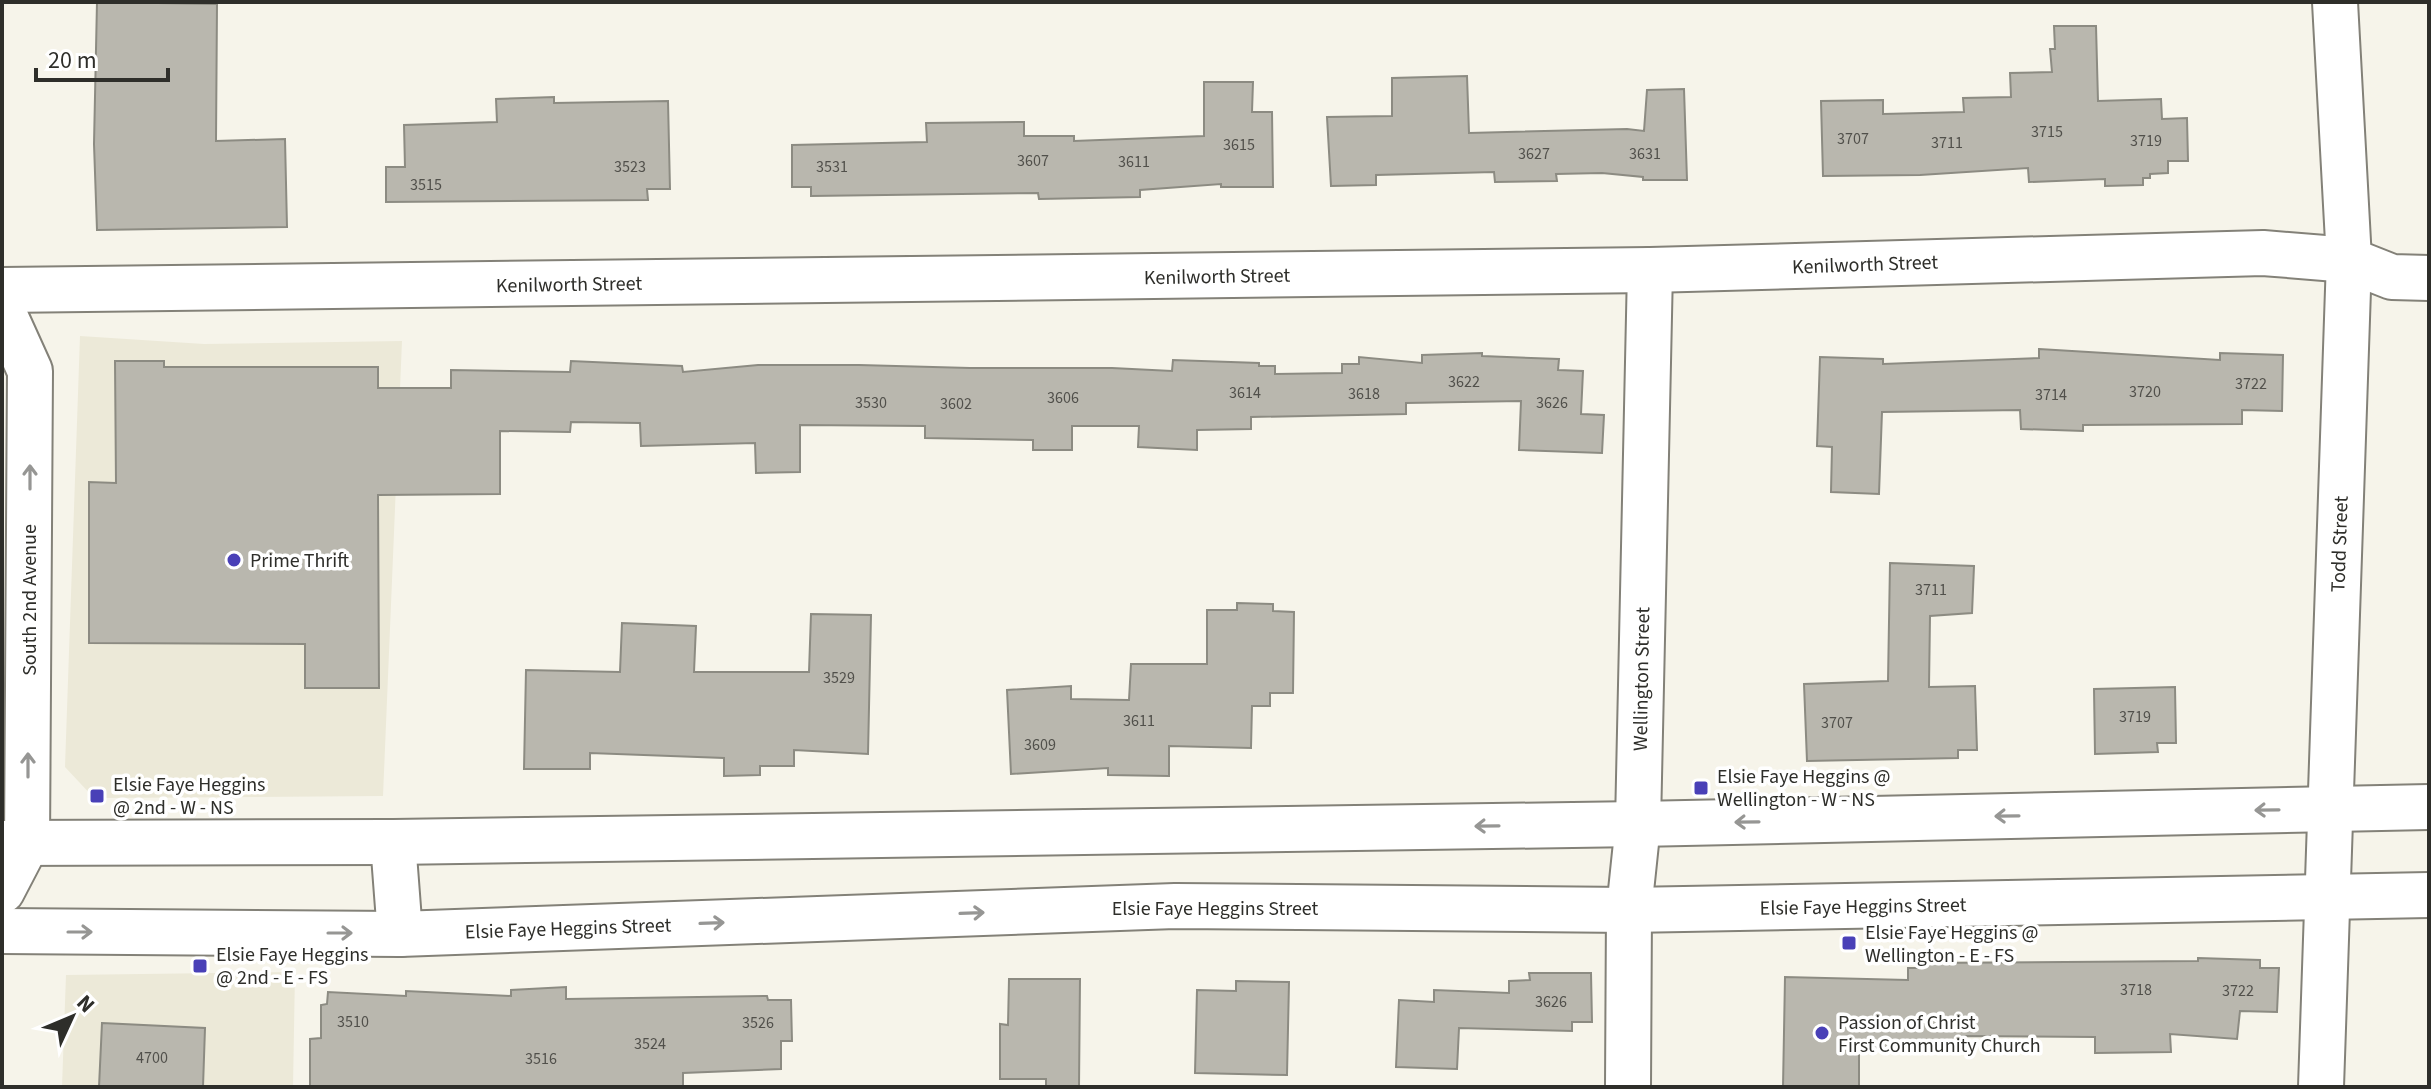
<svg xmlns="http://www.w3.org/2000/svg" width="2431" height="1089" font-family="'Source Sans 3',sans-serif">
  <style>
    .built { fill: #ece9d8 }
    .building { fill: #b9b7ae; stroke: #8c8b82; stroke-width: 2 }
    .lines { fill: none; stroke-linecap: round; stroke-linejoin: round }
    .street-casing { stroke: #838178; stroke-width: 48 }
    .secondary-casing { stroke: #838178; stroke-width: 48 }
    .street { stroke: #fff; stroke-width: 44 }
    .secondary { stroke: #fff; stroke-width: 44 }
    .oneway { stroke: #969694 }
    .poi-dot { fill: #4940b7; stroke: #fff; stroke-width: 3 }
    .labels { text-anchor: middle; stroke-width: 7; stroke-linejoin: round; paint-order: stroke }
    .number-label { font-size: 16px; fill: #51504b }
    .street-label { font-size: 20px; fill: #2e2e2a; stroke: #fff }
    .poi-label { font-size: 20px; fill: #2e2e2a; stroke: #fff; text-anchor: start }
  </style>
  <rect width="100%" height="100%" fill="#f6f4ea"/>
  <g class="built">
    <path d="M80 336 204 344 402 341 383 796 94 798 65 767Z"/>
    <path d="M295 972 293 1087H62L66 975Z"/>
  </g>
  <g class="building">
    <path d="M97 2 217 4 216 141 285 139 287 227 97 230 94 144Z"/>
    <path d="M2054 26H2096L2098 101 2161 99 2162 119 2187 118 2188 161H2168V173L2150 174V178H2143V185L2105 186V179L2029 182 2028 168 1920 175 1823 176 1821 101 1883 100V114L1964 112 1963 98 2011 97 2010 73 2052 72 2050 49H2055Z"/>
    <path d="M1467 76 1469 133 1627 129 1644 131 1647 90 1684 89 1687 180H1643V177L1602 173 1556 174 1557 181 1495 182 1494 172 1376 175V185L1331 186 1327 117 1392 116V78Z"/>
    <path d="M1204 82H1253L1252 112H1272L1273 187H1221V184L1140 190V197L1039 199 1038 193 811 196V187H792V145L927 142 926 123 1024 122V136H1074V141L1204 136Z"/>
    <path d="M554 97V103L668 101 670 189H647L648 200 386 202V167H405L404 125 497 122 496 99Z"/>
    <path d="M2039 349 2220 360V353L2283 355 2282 411 2242 410V424L2083 425V431L2021 429 2020 410 1882 412 1879 494 1831 492 1832 447 1817 446 1820 357 1883 359V364L2039 358Z"/>
    <path d="M1482 353V356L1559 359 1558 370 1583 371 1581 414 1604 415 1602 453 1519 450 1521 401 1406 403V414L1251 417V429L1197 430V450L1138 447 1139 426H1072V450H1033V440L925 438V426L800 425V472L756 473 755 443 641 446 640 423 571 422 570 432 500 431V494L378 495 379 688H305V644L89 643V482L116 483 115 361H164V367H378V388H451V370L570 372 571 361 682 366 683 372 758 365H859L970 368H1112L1172 371 1173 360 1259 363V366H1275V374L1342 373V364H1359V357L1422 363V355Z"/>
    <path d="M1890 563 1974 566 1972 613 1930 616 1929 687 1975 686 1977 750H1958V758L1807 761 1804 684 1888 681Z"/>
    <path d="M1237 603 1273 604V611L1294 612 1293 693H1270V706H1252L1251 748 1169 746V776L1108 775V768L1011 774 1007 690 1071 686V699L1129 700 1131 664H1207V610H1237Z"/>
    <path d="M811 614 871 615 868 754 794 750V766H760V775L724 776V758L590 753V769H524L526 670 620 672 622 623 696 626 694 672H809Z"/>
    <path d="M2175 687 2176 743H2157L2158 752 2095 754 2094 689Z"/>
    <path d="M2198 958 2260 960V968H2279L2277 1012 2240 1011 2237 1039 2170 1034 2171 1052 2095 1053V1037L1960 1036V1045L1859 1049V1087H1783L1785 977 1908 980V968H1924L1923 963 2198 961Z"/>
    <path d="M1529 973H1591L1592 1022H1572V1031L1459 1028 1457 1069 1396 1067 1399 1000 1434 1002V990L1509 993V981L1530 980Z"/>
    <path d="M1009 979H1080L1079 1087H1046V1079H1000V1024L1008 1025Z"/>
    <path d="M1236 981 1289 982 1287 1075 1195 1073 1197 990 1236 991Z"/>
    <path d="M566 987V999L767 996 768 1000H791L792 1041H781V1069L683 1073V1087H310V1039L321 1038V1005L327 1004 328 992 406 996V991L511 996V990Z"/>
    <path d="M102 1023 205 1028 203 1087H99Z"/>
  </g>
  <g class="lines">
    <g class="street-casing">
      <g id="street">
        <path d="M2 290 1650 270 2263 253 2349 260 2392 277 2429 278"/>
        <path d="M1628 1087 1629 910 1638 824 1650 270"/>
        <path d="M2321 1087 2349 260 2335 2"/>
      </g>
    </g>
    <g class="secondary-casing">
      <g id="secondary">
        <path d="M2 309 30 371 27 843 2 891"/>
        <path d="M393 842 400 934"/>
        <path d="M2 843 393 842 1638 824 2429 807"/>
        <path d="M2 931 400 934 1175 906 1629 910 2429 895"/>
      </g>
    </g>
    <use href="#street" class="street"/>
    <use href="#secondary" class="secondary"/>
  </g>
  <defs><path id="oneway-shaft" d="M-6 0H5M1.5-3L5.5 0L1.5 3" fill="none" stroke-width="1.6" stroke-linecap="round" stroke-linejoin="round" transform="scale(2)"/></defs>
  <g class="oneway">
    <use href="#oneway-shaft" transform="translate(30 477) rotate(-90)"/>
    <use href="#oneway-shaft" transform="translate(28 765) rotate(-90)"/>
    <use href="#oneway-shaft" transform="translate(2267 810) rotate(179)"/>
    <use href="#oneway-shaft" transform="translate(2007 816) rotate(179)"/>
    <use href="#oneway-shaft" transform="translate(1747 822) rotate(179)"/>
    <use href="#oneway-shaft" transform="translate(1487 826) rotate(179)"/>
    <use href="#oneway-shaft" transform="translate(972 913) rotate(-2)"/>
    <use href="#oneway-shaft" transform="translate(712 923) rotate(-2)"/>
    <use href="#oneway-shaft" transform="translate(80 932)"/>
    <use href="#oneway-shaft" transform="translate(340 933)"/>
  </g>
  <g class="poi-dot">
    <circle cx="234" cy="560" r="8"/>
    <rect x="1693" y="780" width="16" height="16" rx="4"/>
    <rect x="89" y="788" width="16" height="16" rx="4"/>
    <rect x="1841" y="935" width="16" height="16" rx="4"/>
    <rect x="192" y="958" width="16" height="16" rx="4"/>
    <circle cx="1822" cy="1033" r="8"/>
  </g>
  <g class="labels">
    <g class="number-label">
      <text x="2047" y="137">3715</text>
      <text x="1853" y="144">3707</text>
      <text x="2146" y="146">3719</text>
      <text x="1947" y="148">3711</text>
      <text x="1239" y="150">3615</text>
      <text x="1534" y="159">3627</text>
      <text x="1645" y="159">3631</text>
      <text x="1033" y="166">3607</text>
      <text x="1134" y="167">3611</text>
      <text x="630" y="172">3523</text>
      <text x="832" y="172">3531</text>
      <text x="426" y="190">3515</text>
      <text x="1464" y="387">3622</text>
      <text x="2251" y="389">3722</text>
      <text x="2145" y="397">3720</text>
      <text x="1245" y="398">3614</text>
      <text x="1364" y="399">3618</text>
      <text x="2051" y="400">3714</text>
      <text x="1063" y="403">3606</text>
      <text x="871" y="408">3530</text>
      <text x="1552" y="408">3626</text>
      <text x="956" y="409">3602</text>
      <text x="1931" y="595">3711</text>
      <text x="839" y="683">3529</text>
      <text x="2135" y="722">3719</text>
      <text x="1139" y="726">3611</text>
      <text x="1837" y="728">3707</text>
      <text x="1040" y="750">3609</text>
      <text x="2136" y="995">3718</text>
      <text x="2238" y="996">3722</text>
      <text x="1551" y="1007">3626</text>
      <text x="353" y="1027">3510</text>
      <text x="758" y="1028">3526</text>
      <text x="650" y="1049">3524</text>
      <text x="152" y="1063">4700</text>
      <text x="541" y="1064">3516</text>
    </g>
    <g class="street-label">
      <text transform="translate(1865 264) rotate(-2)" y="7">Kenilworth Street</text>
      <text transform="translate(1217 276) rotate(-1)" y="7">Kenilworth Street</text>
      <text transform="translate(569 284) rotate(-1)" y="7">Kenilworth Street</text>
      <text transform="translate(2339 544) rotate(-88)" y="7">Todd Street</text>
      <text transform="translate(29 600) rotate(-90)" y="7">South 2nd Avenue</text>
      <text transform="translate(1641 679) rotate(-89)" y="7">Wellington Street</text>
      <text transform="translate(1863 906) rotate(-1)" y="7">Elsie Faye Heggins Street</text>
      <text x="1215" y="915">Elsie Faye Heggins Street</text>
      <text transform="translate(568 928) rotate(-2)" y="7">Elsie Faye Heggins Street</text>
    </g>
    <g class="poi-label">
      <text x="250" y="567">Prime Thrift</text>
      <text x="1717" y="783">Elsie Faye Heggins @<tspan x="1717" dy="23">Wellington - W - NS</tspan></text>
      <text x="113" y="791">Elsie Faye Heggins<tspan x="113" dy="23">@ 2nd - W - NS</tspan></text>
      <text x="1865" y="939">Elsie Faye Heggins @<tspan x="1865" dy="23">Wellington - E - FS</tspan></text>
      <text x="216" y="961">Elsie Faye Heggins<tspan x="216" dy="23">@ 2nd - E - FS</tspan></text>
      <text x="1838" y="1029">Passion of Christ<tspan x="1838" dy="23">First Community Church</tspan></text>
    </g>
  </g>
  <rect width="2431" height="1089" fill="none" stroke="#2e2e2a" stroke-width="8"/>
  <g transform="translate(72 1017) rotate(46)" stroke="#ffffff" stroke-width="6" paint-order="stroke">
  <path d="M0-6L14 30L0 20L-14 30Z" fill="#2e2e2a"/>
  <text y="-12" font-size="22" font-weight="bold" text-anchor="middle" fill="#2e2e2a">N</text>
  </g>
  <path d="M36 68v12h132v-12" fill="none" stroke="#2e2e2a" stroke-width="4"/>
  <text x="48" y="68" font-size="24" fill="#2e2e2a" stroke="#ffffff" stroke-width="6" paint-order="stroke">20 m</text>
</svg>
